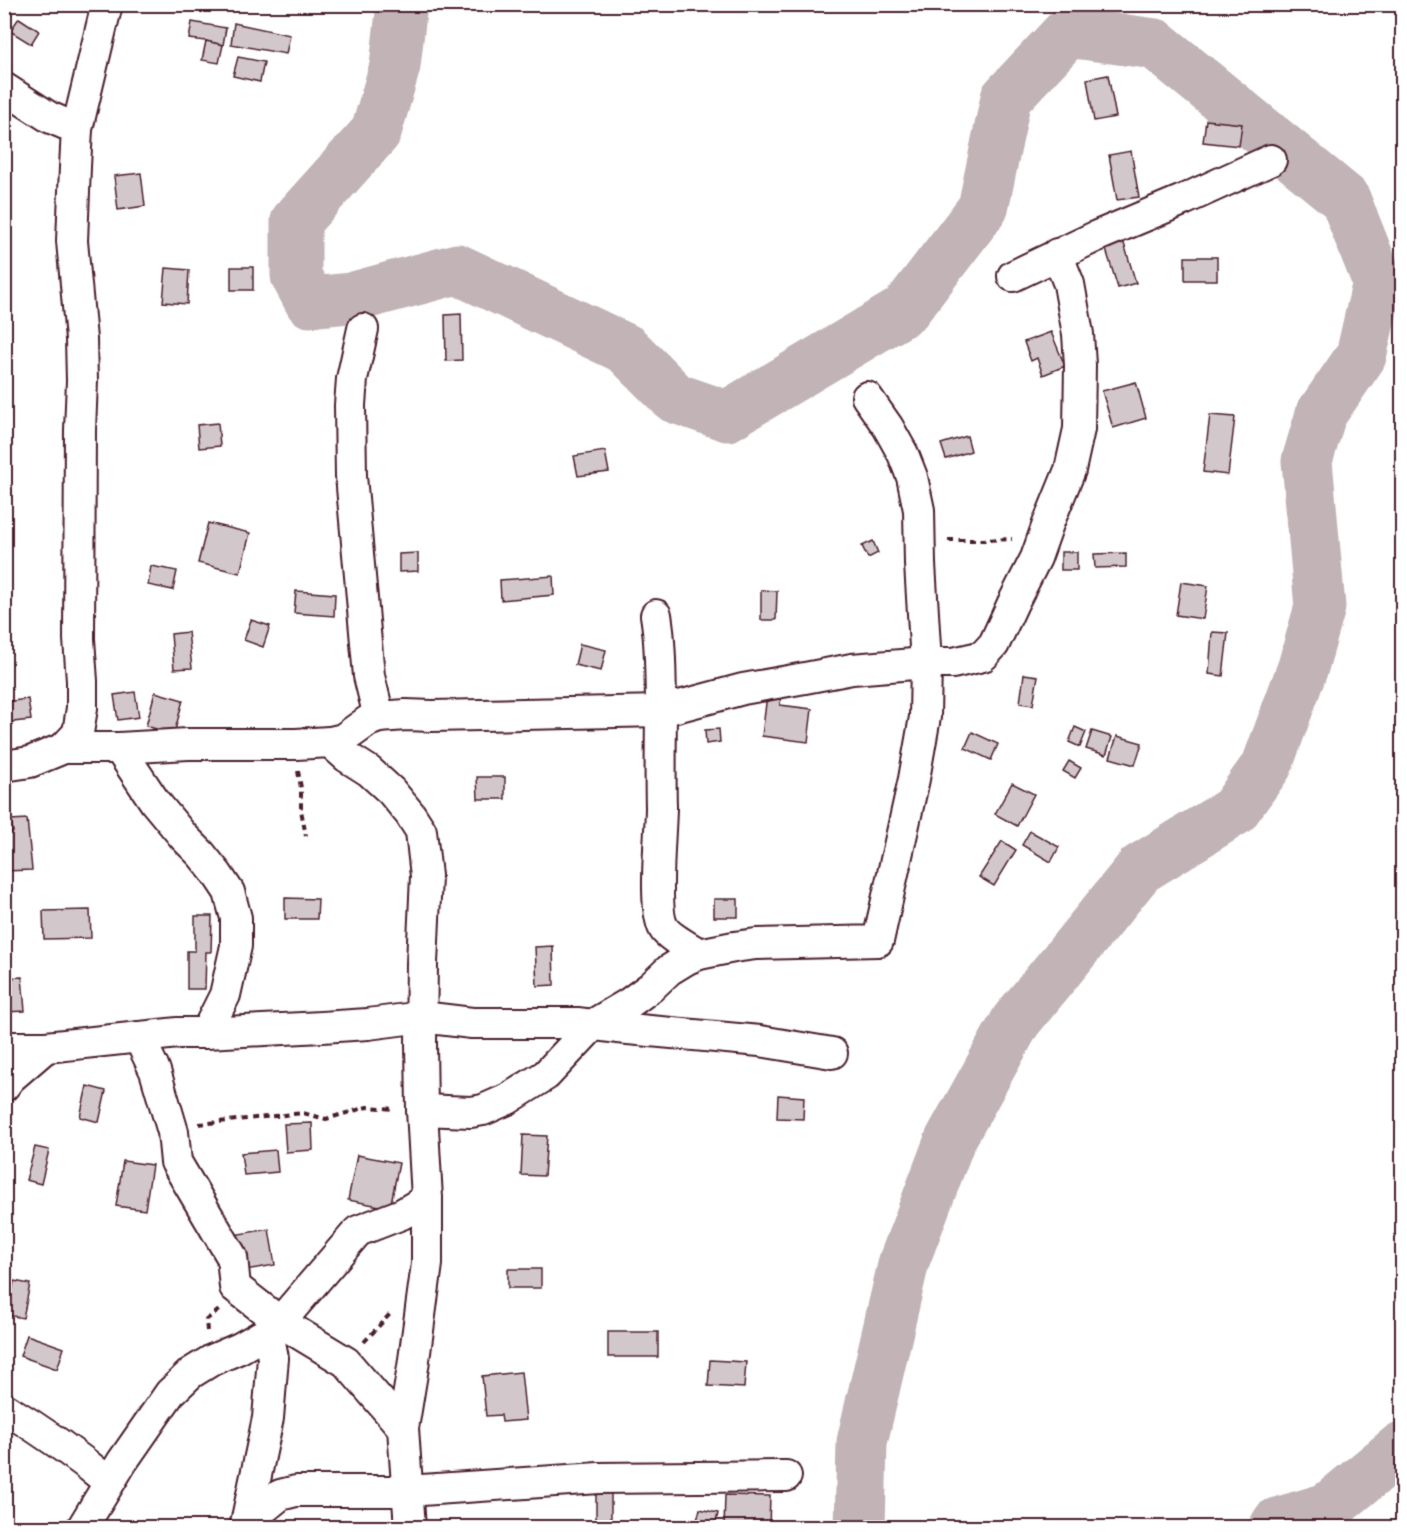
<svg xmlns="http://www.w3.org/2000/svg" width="1407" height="1532" font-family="Sriracha,sans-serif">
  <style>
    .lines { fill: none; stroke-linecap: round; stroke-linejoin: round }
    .river { stroke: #c1b3b6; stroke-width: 51 }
    .building { fill: #d2c7cb; stroke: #4a1f2b; stroke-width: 1.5 }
    .street-casing { stroke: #4a1f2b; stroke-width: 34 }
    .path { stroke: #4a1f2b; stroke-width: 4; stroke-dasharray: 6 4.5; stroke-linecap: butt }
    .street { stroke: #fff; stroke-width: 30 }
  </style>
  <rect width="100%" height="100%" fill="#fff"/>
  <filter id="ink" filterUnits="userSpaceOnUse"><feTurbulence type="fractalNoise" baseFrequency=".0167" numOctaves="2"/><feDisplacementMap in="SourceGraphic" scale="12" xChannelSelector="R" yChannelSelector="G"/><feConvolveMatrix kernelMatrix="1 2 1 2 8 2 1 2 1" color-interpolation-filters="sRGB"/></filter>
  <g filter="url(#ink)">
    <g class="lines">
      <g class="river">
        <path d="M402 4 395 66 376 132 296 221V276L310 302 350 298 457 269 626 349 675 398 727 416 905 310 983 208 1006 98 1068 32 1155 44 1345 199 1378 282 1361 356 1321 414 1307 461 1320 607 1303 667 1267 765 1234 811 1140 869 1016 1021 950 1140 904 1261 862 1442 860 1528"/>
        <path d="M1274 1528 1277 1523 1328 1508 1402 1447"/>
      </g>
    </g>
    <g class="building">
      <path d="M19 18 39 31 31 44 10 31Z"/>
      <path d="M192 22 226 28 223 45 206 41 189 39Z"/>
      <path d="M234 23 290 35 286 54 231 44Z"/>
      <path d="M206 41 223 45 219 63 202 60Z"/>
      <path d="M238 57 264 62 260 82 233 76Z"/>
      <path d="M1108 75 1116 117 1094 121 1087 79Z"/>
      <path d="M1206 120 1242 124 1239 146 1203 142Z"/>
      <path d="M1131 151 1139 197 1117 200 1109 155Z"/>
      <path d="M141 173 145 206 118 210 114 176Z"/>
      <path d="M1122 237 1136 283 1118 288 1104 243Z"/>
      <rect x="1185" y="257" width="32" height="23"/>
      <rect x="231" y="267" width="22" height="23"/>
      <path d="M166 268 189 270 187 304 163 302Z"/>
      <path d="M461 314 462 360 446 361 445 315Z"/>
      <path d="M1051 332 1065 366 1043 375 1037 358 1031 361 1024 342Z"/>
      <path d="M1136 382 1146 418 1113 428 1102 391Z"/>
      <path d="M1210 415 1235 417 1228 475 1203 472Z"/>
      <path d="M218 423 220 446 199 448 197 425Z"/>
      <path d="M967 436 971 451 946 459 941 444Z"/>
      <path d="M605 451 609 472 578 476 574 456Z"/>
      <rect x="4" y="485" width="3" height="24"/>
      <path d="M208 523 250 533 240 573 198 563Z"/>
      <path d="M873 541 878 553 868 558 862 546Z"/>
      <rect x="1061" y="552" width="16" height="18"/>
      <path d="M418 553V571L399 572V554Z"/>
      <path d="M1126 553V567L1095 568 1094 554Z"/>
      <path d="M151 566 177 571 173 590 148 585Z"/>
      <path d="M553 576 554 595 501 600 500 580Z"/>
      <path d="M1181 582 1208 586 1203 619 1176 615Z"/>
      <path d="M761 590 777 591 776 620H761Z"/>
      <path d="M296 591 335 594 334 616 294 613Z"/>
      <path d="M251 620 270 626 263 647 244 640Z"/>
      <path d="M188 632 192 668 174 669 171 634Z"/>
      <path d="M1212 632 1228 633 1223 676 1209 674Z"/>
      <path d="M580 644 606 650 601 671 575 665Z"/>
      <path d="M1024 674 1038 676 1033 705 1020 703Z"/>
      <path d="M135 692 139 717 118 720 114 695Z"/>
      <path d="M155 692 183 700 174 734 146 726Z"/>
      <path d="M767 695 781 696 780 705 812 709 808 742 762 736Z"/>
      <path d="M28 699 31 720 4 723V702Z"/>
      <path d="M1075 727 1086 732 1080 747 1069 742Z"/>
      <path d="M719 729 720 742 706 744 705 730Z"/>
      <path d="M1092 731 1112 737 1106 755 1086 749Z"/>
      <path d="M972 732 998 744 991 760 965 748Z"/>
      <path d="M1117 736 1142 743 1135 765 1110 758Z"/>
      <path d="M1069 761 1081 768 1075 778 1063 771Z"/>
      <path d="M477 777H505V799H478Z"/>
      <path d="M1012 783 1034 794 1017 826 995 814Z"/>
      <path d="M27 819 32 870 4 871V833L13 832 11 820Z"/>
      <path d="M1030 831 1059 847 1051 862 1022 845Z"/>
      <path d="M1002 841 1016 850 994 886 979 877Z"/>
      <path d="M285 898 318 899 317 919H285Z"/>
      <rect x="714" y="899" width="24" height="18"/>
      <path d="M90 910 91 938 44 939 43 911Z"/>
      <path d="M195 916H212L211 952H206L205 989H187V951H195Z"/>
      <path d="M553 946 554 985 537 986 535 947Z"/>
      <path d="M22 977 25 1011 4 1012V978Z"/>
      <path d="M87 1086 106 1091 99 1122 80 1117Z"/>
      <path d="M778 1095 804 1097 803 1119 777 1118Z"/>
      <path d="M312 1123 313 1150 286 1152 284 1124Z"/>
      <path d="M523 1135 547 1136 544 1176 521 1175Z"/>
      <path d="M35 1147 49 1150 41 1184 26 1180Z"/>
      <path d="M276 1150 278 1172 244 1175 241 1153Z"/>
      <path d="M357 1155 399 1163 390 1208 348 1200Z"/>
      <path d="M123 1161 152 1165 145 1210 116 1206Z"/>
      <path d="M269 1229 275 1265 240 1271 233 1235Z"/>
      <rect x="508" y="1269" width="33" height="19"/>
      <path d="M14 1281 30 1284 23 1318 7 1315Z"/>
      <rect x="608" y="1332" width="50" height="25"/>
      <path d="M27 1335 64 1348 57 1369 20 1356Z"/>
      <path d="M710 1360 746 1362 744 1388 708 1386Z"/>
      <path d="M521 1372 526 1420 502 1422 501 1415 486 1416 482 1376Z"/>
      <rect x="596" y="1483" width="15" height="44"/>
      <path d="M725 1495 770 1496 769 1528H724Z"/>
      <path d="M700 1509 718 1513 715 1528H695Z"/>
    </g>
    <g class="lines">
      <g class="street-casing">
        <g id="street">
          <path d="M4 88 49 117 77 129"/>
          <path d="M1013 276 1097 236 1183 200 1271 160"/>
          <path d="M363 329 352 379 350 405 351 476 369 676 379 717"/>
          <path d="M656 615C661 644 660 669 661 698 661 734 660 771 661 807 661 831 652 914 665 930 671 938 690 948 699 954"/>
          <path d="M330 742 347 757 369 771 391 791 410 814 421 831 426 876 422 963 421 1043 422 1110 427 1199V1264L413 1367 403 1428 410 1528"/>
          <path d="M64 748H119L188 744H296L330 742 343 739 368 721 379 717 406 715 432 716 661 711 743 689 805 678 852 669 926 663H953L983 656 994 644 1013 603 1036 558 1048 524 1070 470 1079 429 1080 365 1078 334 1069 284 1057 254"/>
          <path d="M119 748 155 802 184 837 201 854 217 874 229 892 236 918V946L225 995 206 1033"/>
          <path d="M4 766 30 762 64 748 78 733 82 708V681L79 639 80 430 82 381 81 339 72 241 75 167 77 129 107 4"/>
          <path d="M139 1037 155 1071 173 1132 176 1162 232 1257 235 1287 280 1322 346 1362 403 1428"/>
          <path d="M4 1047H46L178 1033H206L322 1027 368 1024 422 1017 472 1023H579L617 1028 760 1041 832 1053"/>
          <path d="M4 1086 10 1078 46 1047"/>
          <path d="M422 1110 471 1112 483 1110 508 1099 546 1075 594 1024 628 1004 651 987 669 970 687 959 699 954 734 947 756 944 878 941 914 779 925 717 926 663 920 564 919 510 912 477 903 454 888 427 867 397"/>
          <path d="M4 1408C41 1430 76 1455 109 1482"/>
          <path d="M82 1528 122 1462 170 1393 191 1373 212 1360 240 1348 268 1332 280 1322 358 1231 402 1214 427 1199"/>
          <path d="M245 1528 264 1508 280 1495 296 1491H407L599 1478 786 1476"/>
          <path d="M245 1528 268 1418 273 1358 268 1332"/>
        </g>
      </g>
      <g class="path">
        <path d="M948 540H982L1012 539"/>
        <path d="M298 771 301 788V810L306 836"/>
        <path d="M199 1124 303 1113 326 1119 367 1107 395 1109"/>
        <path d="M207 1331 206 1320 219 1310"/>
        <path d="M364 1342 390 1314"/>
      </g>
      <use href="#street" class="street"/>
    </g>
  </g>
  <rect width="1407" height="1532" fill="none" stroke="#fff" stroke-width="24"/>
  <rect x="12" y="12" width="1383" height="1508" fill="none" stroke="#4a1f2b" stroke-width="2" filter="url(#ink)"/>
</svg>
